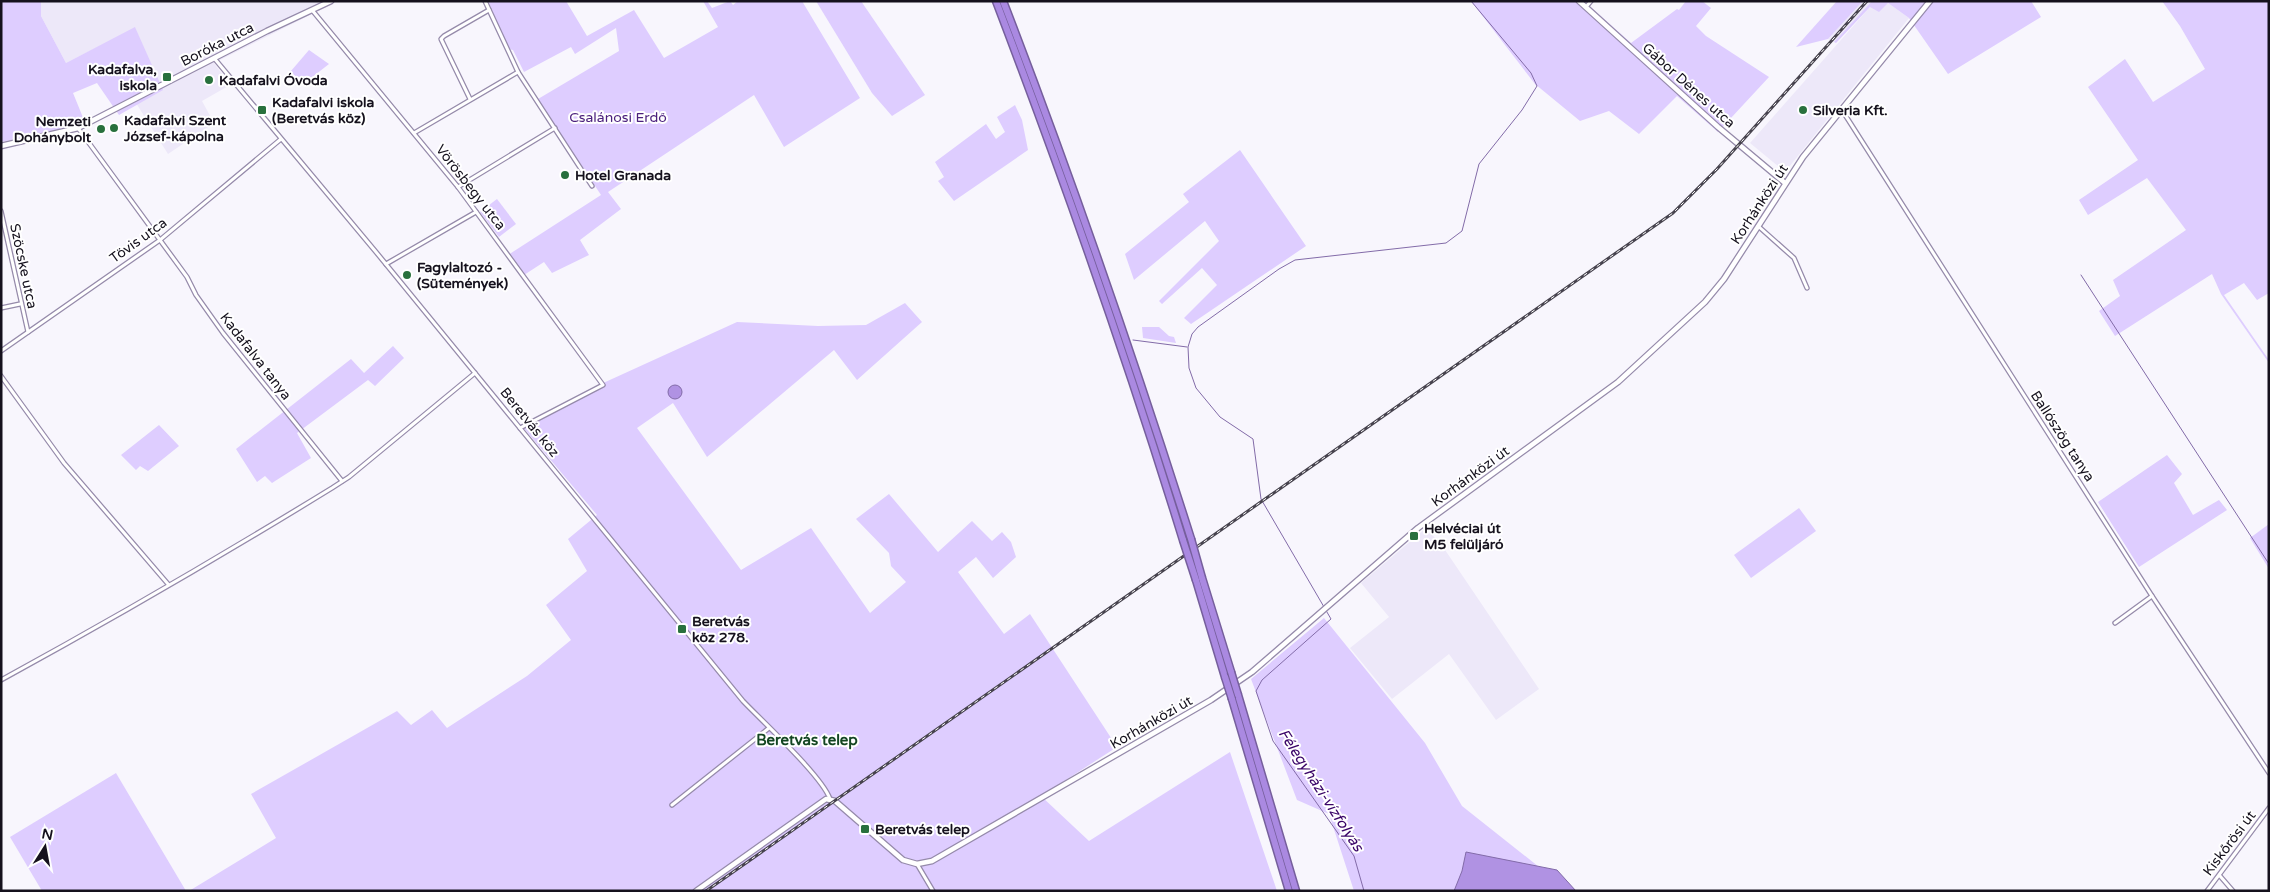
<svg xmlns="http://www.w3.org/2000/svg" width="2270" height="892" font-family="'Varela Round',sans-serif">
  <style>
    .built { fill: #ede8f9 }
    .green { fill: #decdff }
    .water { fill: #b092e3; stroke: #826ba8 }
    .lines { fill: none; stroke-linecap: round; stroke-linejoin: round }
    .stream { stroke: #826ba8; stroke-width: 1 }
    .minor-casing { stroke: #958aaa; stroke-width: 5.5 }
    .tertiary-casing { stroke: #958aaa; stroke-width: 7 }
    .motorway-casing { stroke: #765f9c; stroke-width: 9 }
    .minor { stroke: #fff; stroke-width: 3 }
    .tertiary { stroke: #fff; stroke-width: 4.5 }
    .motorway { stroke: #aa89e1; stroke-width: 6 }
    .rail-casing { stroke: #47434e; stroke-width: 3 }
    .rail { stroke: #fff; stroke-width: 1; stroke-dasharray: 4; stroke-linecap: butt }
    .motorway-bridge-casing { stroke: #765f9c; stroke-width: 9; stroke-linecap: butt }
    .motorway-bridge { stroke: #aa89e1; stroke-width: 6 }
    .poi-dot { fill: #28703d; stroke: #fff; stroke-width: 2 }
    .labels { text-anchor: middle; stroke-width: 4; stroke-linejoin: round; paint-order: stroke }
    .street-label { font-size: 14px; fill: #15111d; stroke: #fff }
    .poi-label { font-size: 14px; font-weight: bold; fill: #15111d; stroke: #fff; text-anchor: start }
    .park-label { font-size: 14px; fill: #4b207d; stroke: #fff }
    .neighbourhood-label { font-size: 15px; font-weight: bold; fill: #144623; stroke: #fff }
    .water-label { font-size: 15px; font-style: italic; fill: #3a0568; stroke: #fff }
  </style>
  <rect width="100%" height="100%" fill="#f8f6fd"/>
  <g class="built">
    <path d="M41 1H338L214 63 230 85 202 101 214 123 168 154 136 103 162 90 135 28 66 63 41 16Z"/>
    <path d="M1863 1H1872L1834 42 1828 39Z"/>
    <path d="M1888 3 1909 18 1785 172 1750 143 1870 7Z"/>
    <path d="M1425 529 1439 541 1539 689 1496 720 1449 654 1392 699 1350 648 1389 617 1361 583Z"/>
  </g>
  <g class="green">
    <path d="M1 1H41V16L66 63 135 27 163 90 119 115 97 83 73 93 84 120 64 129 1 142Z"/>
    <path d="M488 1H566L587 36 634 10 664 58 718 27 703 1H707L712 8 730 1 733 5 738 1H802L860 98 784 147 754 95 608 192 621 209 580 240 589 255 552 273 544 262 524 275 508 255 601 195 538 99 619 51 616 28 575 54 571 47 524 72 513 50 509 49Z"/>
    <path d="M816 1H861L925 95 892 116 872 93Z"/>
    <path d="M1471 1H1584L1631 43 1677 9 1679 10 1686 1H1702L1711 8 1696 26 1706 36 1769 77 1718 132 1677 96 1639 134 1609 111 1580 121 1535 84Z"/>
    <path d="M1837 1H1863L1828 39 1796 47Z"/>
    <path d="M1872 1H2031L2041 17 1948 74 1909 18 1888 3 1879 12 1870 7 1836 43 1834 42Z"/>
    <path d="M2162 1H2269V293L2257 300 2244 283 2224 295 2269 360V363L2221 294 2212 274 2115 336 2099 311 2120 296 2113 280 2186 230 2147 178 2088 215 2079 200 2138 160 2088 87 2125 59 2153 102 2205 69 2180 26Z"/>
    <path d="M309 50 329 64 302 85 291 71Z"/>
    <path d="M1015 105 1022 120 1028 150 954 201 938 181 944 177 935 162 986 124 996 139 1005 132 997 117Z"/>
    <path d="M1240 150 1306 246 1191 324 1184 318 1217 285 1202 268 1162 304 1159 301 1219 241 1205 221 1134 280 1125 254 1189 202 1183 194Z"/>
    <path d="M497 199 516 224 499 237 480 212Z"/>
    <path d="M905 303 922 322 857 380 834 350 707 457 673 403 637 428 741 570 811 528 870 613 906 582 891 566 889 553 856 519 889 494 938 552 972 521 992 541 1002 532 1011 542 1016 557 993 578 976 557 958 572 1004 634 1030 614 1117 747 1041 796 1089 841 1230 752 1277 891H189L276 838 251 794 397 711 411 725 432 710 447 728 527 676 571 640 546 605 587 571 568 539 597 515 522 426 601 384 737 322 818 326 866 325Z"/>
    <path d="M1159 327 1169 336 1174 337 1176 343 1143 338 1142 327Z"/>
    <path d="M393 346 404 358 375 386 368 380 297 433 311 458 272 483 265 476 257 482 236 449 351 359 364 373Z"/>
    <path d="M159 425 179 446 148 471 140 466 136 470 121 455Z"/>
    <path d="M2167 455 2182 474 2174 483 2193 515 2219 500 2227 510 2139 567 2098 502Z"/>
    <path d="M1799 508 1816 531 1751 578 1734 555Z"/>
    <path d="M2269 524V569L2250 538Z"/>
    <path d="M1324 618 1425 743 1462 806 1563 886 1566 891H1354L1329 814 1297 800 1251 679Z"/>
    <path d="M116 773 186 891H42L10 837Z"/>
  </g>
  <g class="water">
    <circle cx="675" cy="392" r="7"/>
    <path d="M1466 852 1557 870 1576 891H1454L1462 871Z"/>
  </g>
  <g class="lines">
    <g class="stream">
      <path d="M2081 275 2269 564"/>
      <path d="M1133 340 1187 347"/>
      <path d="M1364 891 1354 856 1273 741 1256 691 1262 680 1331 619 1261 499 1253 439 1220 417 1196 388 1189 368 1188 347 1192 334 1198 327 1279 269 1295 260 1446 243 1462 231 1479 164 1522 110 1537 86 1531 73 1471 1"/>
    </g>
    <g class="minor-casing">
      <g id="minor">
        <path d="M485 1 518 72 592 186"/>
        <path d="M1586 7 1591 1"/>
        <path d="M312 10 458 187 603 385 520 428"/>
        <path d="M214 58 376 252 743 701C763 722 822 776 830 799"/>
        <path d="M470 99 441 39 444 36 489 10"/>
        <path d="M1842 110 2152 596 2269 773"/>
        <path d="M78 128 187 277 196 295 223 333 342 481"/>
        <path d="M414 133 518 72"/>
        <path d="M458 187 555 128"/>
        <path d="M1 211 28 332"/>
        <path d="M1758 226 1794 258 1807 288"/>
        <path d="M386 264 476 212"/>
        <path d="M1 308 20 304"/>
        <path d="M1 351 160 240 281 139"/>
        <path d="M1 376 64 463 168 584"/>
        <path d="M2115 623 2152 596"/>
        <path d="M1 680C113 619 223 555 332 488L349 477 475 373"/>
        <path d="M672 805 769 728"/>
        <path d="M917 864 933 891"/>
        <path d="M2220 876 2233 891"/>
        <path d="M2207 891 2269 808"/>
      </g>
    </g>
    <g class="tertiary-casing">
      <g id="tertiary">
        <path d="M1579 1 1718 127 1785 183"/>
        <path d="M1 146 78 128 267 31 331 1"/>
        <path d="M696 891 826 799 835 801 903 860 917 864 932 861 1211 700 1252 672 1418 528 1618 382 1705 302 1724 279 1803 157 1930 1"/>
      </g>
    </g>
    <g class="motorway-casing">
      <g id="motorway">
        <path d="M996 1C1064 179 1127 358 1183 540"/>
        <path d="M1003 1C1072 180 1133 356 1191 539"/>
        <path d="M1202 578 1231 672"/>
        <path d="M1196 580 1225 677"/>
        <path d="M1238 695 1296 891"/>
        <path d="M1232 699 1289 891"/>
      </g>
    </g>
    <use href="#minor" class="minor"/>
    <use href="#tertiary" class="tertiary"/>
    <use href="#motorway" class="motorway"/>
    <g class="rail-casing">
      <path id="rail" d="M706 891 1673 213 1717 169 1867 1"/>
    </g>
    <use href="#rail" class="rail"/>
    <g class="motorway-bridge-casing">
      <g id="motorway-bridge">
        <path d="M1191 539 1202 578"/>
        <path d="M1183 540 1196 580"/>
        <path d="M1231 672 1238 695"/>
        <path d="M1225 677 1232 699"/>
      </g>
    </g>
    <use href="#motorway-bridge" class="motorway-bridge"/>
  </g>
  <g class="poi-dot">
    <rect x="162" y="72" width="10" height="10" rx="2.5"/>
    <circle cx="209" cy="80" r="5"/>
    <rect x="257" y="105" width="10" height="10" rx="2.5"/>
    <circle cx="1803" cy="110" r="5"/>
    <circle cx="114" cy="128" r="5"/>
    <circle cx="101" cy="129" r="5"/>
    <circle cx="565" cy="175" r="5"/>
    <circle cx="407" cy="275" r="5"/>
    <rect x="1409" y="531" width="10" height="10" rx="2.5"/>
    <rect x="677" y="624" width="10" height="10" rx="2.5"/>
    <rect x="860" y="824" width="10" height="10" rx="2.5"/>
  </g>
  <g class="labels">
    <g class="street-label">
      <text transform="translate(217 44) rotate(-27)" y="5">Boróka utca</text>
      <text transform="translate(1689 85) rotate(42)" y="5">Gábor Dénes utca</text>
      <text transform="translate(471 187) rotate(52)" y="5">Vörösbegy utca</text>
      <text transform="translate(1759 204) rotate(-57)" y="5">Korhánközi út</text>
      <text transform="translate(138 240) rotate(-36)" y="5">Tövis utca</text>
      <text transform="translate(24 266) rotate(78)" y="5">Szöcske utca</text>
      <text transform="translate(256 356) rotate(52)" y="5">Kadafalva tanya</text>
      <text transform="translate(530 422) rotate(51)" y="5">Beretvás köz</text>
      <text transform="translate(2063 436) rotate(57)" y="5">Ballószög tanya</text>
      <text transform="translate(1470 476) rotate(-36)" y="5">Korhánközi út</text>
      <text transform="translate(1151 722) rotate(-30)" y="5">Korhánközi út</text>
      <text transform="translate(2229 843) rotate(-53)" y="5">Kiskőrösi út</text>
    </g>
    <g class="poi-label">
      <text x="157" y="74" text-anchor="end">Kadafalva,<tspan x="157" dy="16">iskola</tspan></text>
      <text x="219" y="85">Kadafalvi Óvoda</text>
      <text x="272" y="107">Kadafalvi iskola<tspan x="272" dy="16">(Beretvás köz)</tspan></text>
      <text x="1813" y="115">Silveria Kft.</text>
      <text x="124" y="125">Kadafalvi Szent<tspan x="124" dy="16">József-kápolna</tspan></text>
      <text x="91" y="126" text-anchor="end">Nemzeti<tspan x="91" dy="16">Dohánybolt</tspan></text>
      <text x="575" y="180">Hotel Granada</text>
      <text x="417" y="272">Fagylaltozó -<tspan x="417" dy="16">(Sütemények)</tspan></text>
      <text x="1424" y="533">Helvéciai út<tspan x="1424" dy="16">M5 felüljáró</tspan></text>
      <text x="692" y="626">Beretvás<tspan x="692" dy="16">köz 278.</tspan></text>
      <text x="875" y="834">Beretvás telep</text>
    </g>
    <g class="park-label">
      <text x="618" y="122">Csalánosi Erdő</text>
    </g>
    <g class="neighbourhood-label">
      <text x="807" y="745">Beretvás telep</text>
    </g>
    <g class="water-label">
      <text transform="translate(1321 790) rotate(57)" y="5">Félegyházi-vízfolyás</text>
    </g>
  </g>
  <rect width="2270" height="892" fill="none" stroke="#15111d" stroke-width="5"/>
  <g transform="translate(45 847) rotate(11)" stroke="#ffffff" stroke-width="4" paint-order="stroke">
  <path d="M0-4L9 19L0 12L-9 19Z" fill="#15111d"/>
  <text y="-8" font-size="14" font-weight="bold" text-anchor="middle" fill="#15111d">N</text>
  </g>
</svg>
